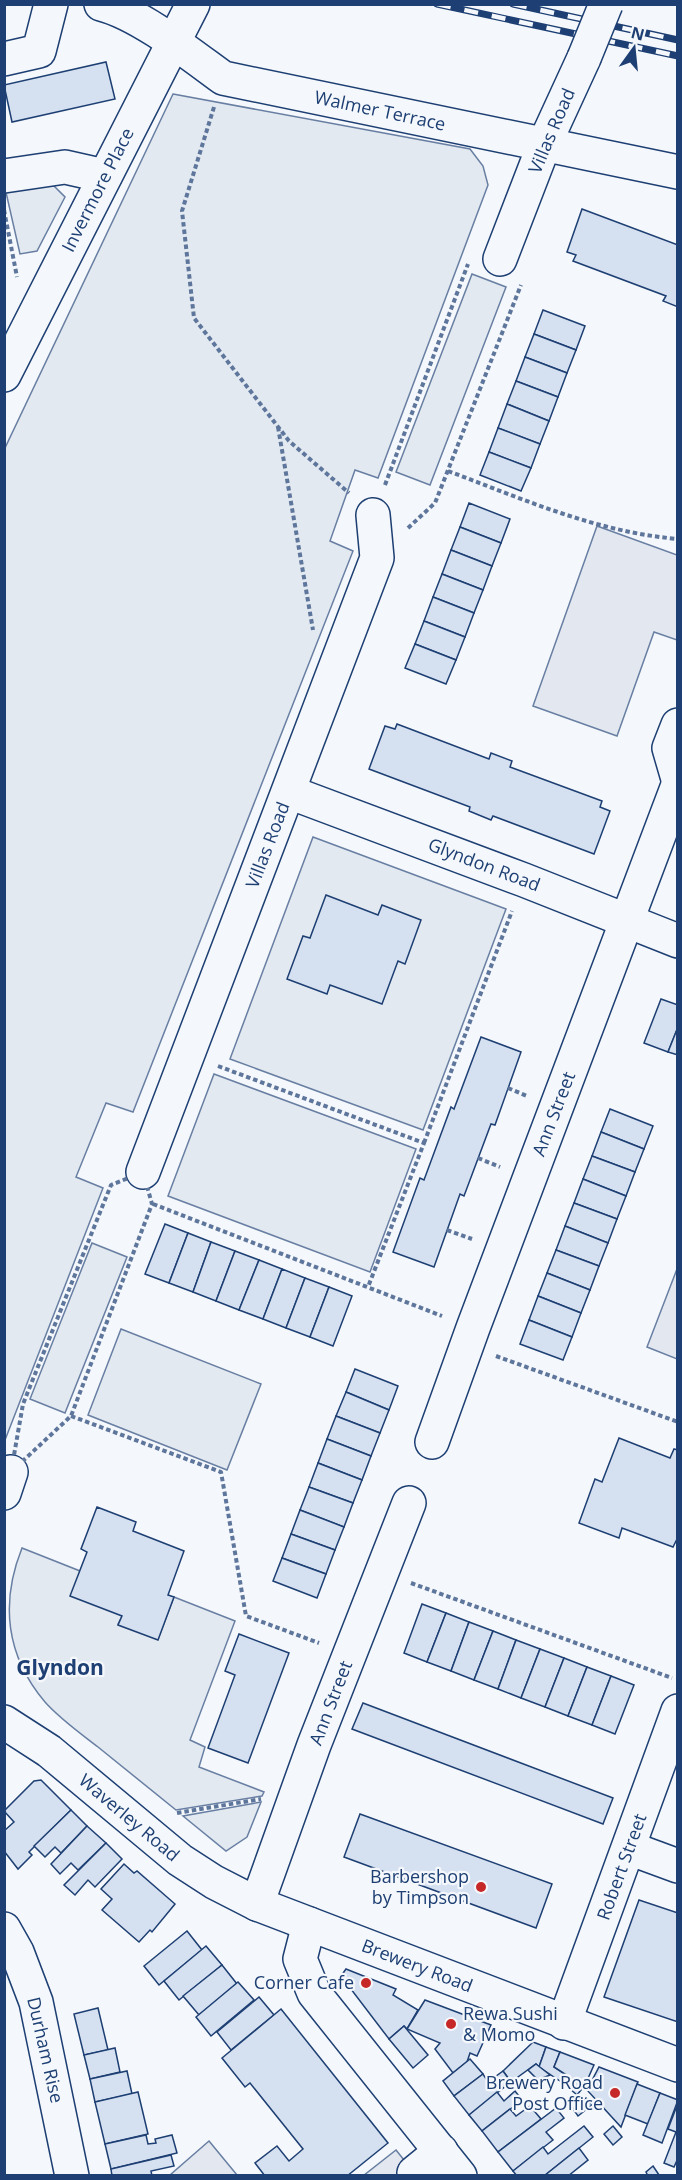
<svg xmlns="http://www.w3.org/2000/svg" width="682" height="2180" font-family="'Open Sans',sans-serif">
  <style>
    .green { fill: #e3e9f0; stroke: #687fa3; stroke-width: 1.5 }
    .parking { fill: #e3e8f0; stroke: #687fa3; stroke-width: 1.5 }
    .building { fill: #d5e0f0; stroke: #1d3f73; stroke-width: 1.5 }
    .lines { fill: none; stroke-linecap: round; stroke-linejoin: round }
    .minor-casing { stroke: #1d3f73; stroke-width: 36 }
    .path { stroke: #5e769c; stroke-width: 4; stroke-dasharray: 4.5 3; stroke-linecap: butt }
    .minor { stroke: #f4f7fb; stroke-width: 33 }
    .rail-casing { stroke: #1d3f73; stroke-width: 7 }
    .rail { stroke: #f4f7fb; stroke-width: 4.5; stroke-dasharray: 14; stroke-linecap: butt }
    .minor-bridge-casing { stroke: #1d3f73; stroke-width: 36; stroke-linecap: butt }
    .minor-bridge { stroke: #f4f7fb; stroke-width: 33 }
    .poi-dot { fill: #c62828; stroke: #f4f7fb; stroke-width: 2 }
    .labels { text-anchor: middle; stroke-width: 4.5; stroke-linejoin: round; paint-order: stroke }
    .street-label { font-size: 18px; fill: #1d3f73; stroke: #f4f7fb }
    .poi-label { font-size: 18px; fill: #1d3f73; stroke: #f4f7fb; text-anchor: end }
    .quarter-label { font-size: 21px; font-weight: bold; fill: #1d3f73; stroke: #f4f7fb }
  </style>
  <rect width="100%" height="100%" fill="#f4f7fb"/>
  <g class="green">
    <path d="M173 94 470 149 483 166 488 185 378 478 355 470 330 541 353 551 133 1112 106 1103 76 1177 103 1188 5 1440V448Z"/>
    <path d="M52 184 65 197 37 251 20 254 5 188Z"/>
    <path d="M472 274 506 287 430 485 396 472Z"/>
    <path d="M313 837 506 909 423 1130 230 1059Z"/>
    <path d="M214 1074 416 1149 370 1272 168 1196Z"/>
    <path d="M92 1243 127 1257 65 1413 30 1399Z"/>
    <path d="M121 1329 261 1384 227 1470 88 1415Z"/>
    <path d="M22 1548 80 1571 122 1616 118 1624 158 1639 174 1597 235 1621 190 1740 205 1747 199 1767 264 1792 262 1796 176 1810C150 1789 124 1768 98 1747 80 1733 60 1719 45 1702 6 1656 0 1603 22 1548Z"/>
    <path d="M261 1802 247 1837 226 1851 183 1816Z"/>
  </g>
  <g class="parking">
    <path d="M597 526 677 555V640L654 632 617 736 533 706Z"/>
    <path d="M677 1269V1359L647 1347Z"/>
    <path d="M209 2141 237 2175H170Z"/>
    <path d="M396 2150 416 2175 363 2176Z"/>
  </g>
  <g class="building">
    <path d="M106 62 115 99 12 122 4 85Z"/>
    <path d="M582 209 678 245V307L663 301 666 296 573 261 576 255 567 252Z"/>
    <path d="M543 310 585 326 576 350 534 334Z"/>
    <path d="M534 334 576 350 567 373 525 357Z"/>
    <path d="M525 357 567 373 558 397 516 381Z"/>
    <path d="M516 381 558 397 549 421 507 404Z"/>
    <path d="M507 404 549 421 540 444 498 428Z"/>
    <path d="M498 428 540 444 531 468 489 452Z"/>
    <path d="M489 452 531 468 521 491 480 475Z"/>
    <path d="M469 503 510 519 501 543 460 527Z"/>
    <path d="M460 527 501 543 492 566 451 550Z"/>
    <path d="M451 550 492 566 483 590 442 574Z"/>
    <path d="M442 574 483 590 474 613 433 597Z"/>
    <path d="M433 597 474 613 465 637 424 621Z"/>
    <path d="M424 621 465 637 456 660 415 644Z"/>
    <path d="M415 644 456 660 446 684 405 668Z"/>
    <path d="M397 724 489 759 491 753 512 761 510 767 602 801 600 807 610 811 594 854 493 816 491 820 469 811 470 807 369 769 385 726 395 729Z"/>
    <path d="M326 895 378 915 382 905 421 920 405 964 398 961 382 1004 330 985 327 994 287 979 303 936 310 938Z"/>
    <path d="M661 999 678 1005V1027L668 1052 644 1043Z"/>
    <path d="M678 1027V1055L668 1052Z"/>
    <path d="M481 1037 521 1052 495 1125 491 1124 464 1196 460 1194 434 1267 393 1252 420 1178 424 1180 451 1107 454 1109Z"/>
    <path d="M610 1109 653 1126 644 1149 601 1132Z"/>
    <path d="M601 1132 644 1149 635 1172 592 1156Z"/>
    <path d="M592 1156 635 1172 626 1196 583 1179Z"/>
    <path d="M583 1179 626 1196 617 1219 574 1203Z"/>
    <path d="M574 1203 617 1219 608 1243 565 1226Z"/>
    <path d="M165 1224 188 1233 169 1283 145 1274Z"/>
    <path d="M565 1226 608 1243 599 1266 556 1250Z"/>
    <path d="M188 1233 211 1242 193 1292 169 1283Z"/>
    <path d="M211 1242 235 1251 216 1301 193 1292Z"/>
    <path d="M556 1250 599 1266 590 1290 547 1273Z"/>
    <path d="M235 1251 259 1260 239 1310 216 1301Z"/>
    <path d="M259 1260 282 1269 263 1319 239 1310Z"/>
    <path d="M282 1269 305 1278 286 1328 263 1319Z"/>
    <path d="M547 1273 590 1290 581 1313 538 1296Z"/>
    <path d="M305 1278 329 1287 310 1337 286 1328Z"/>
    <path d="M329 1287 352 1296 333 1346 310 1337Z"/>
    <path d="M538 1296 581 1313 572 1337 529 1320Z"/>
    <path d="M529 1320 572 1337 563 1360 520 1344Z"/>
    <path d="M355 1369 398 1386 389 1410 346 1392Z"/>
    <path d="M346 1392 389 1410 380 1433 336 1416Z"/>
    <path d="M336 1416 380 1433 371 1456 327 1439Z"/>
    <path d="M619 1438 670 1458 674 1449 678 1450V1537L673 1547 622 1528 619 1538 579 1523 595 1479 602 1482Z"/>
    <path d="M327 1439 371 1456 362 1480 318 1463Z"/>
    <path d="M318 1463 362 1480 353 1503 309 1487Z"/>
    <path d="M309 1487 353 1503 344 1527 300 1510Z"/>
    <path d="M97 1507 136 1522 133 1531 184 1551 168 1595 174 1597 158 1640 118 1625 122 1616 70 1596 87 1552 81 1549Z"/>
    <path d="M300 1510 344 1527 335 1550 291 1534Z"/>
    <path d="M291 1534 335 1550 326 1574 282 1558Z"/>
    <path d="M282 1558 326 1574 317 1598 273 1581Z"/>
    <path d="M422 1604 446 1613 427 1662 404 1653Z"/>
    <path d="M446 1613 469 1622 451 1671 427 1662Z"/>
    <path d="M469 1622 493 1631 474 1680 451 1671Z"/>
    <path d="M493 1631 516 1640 498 1689 474 1680Z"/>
    <path d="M239 1634 289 1653 248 1763 208 1748 235 1675 225 1671Z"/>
    <path d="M516 1640 540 1649 521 1698 498 1689Z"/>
    <path d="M540 1649 564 1658 545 1707 521 1698Z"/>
    <path d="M564 1658 587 1667 568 1716 545 1707Z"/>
    <path d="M587 1667 611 1676 592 1725 568 1716Z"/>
    <path d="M611 1676 634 1685 615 1734 592 1725Z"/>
    <path d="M363 1703 613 1798 603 1824 352 1729Z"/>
    <path d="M41 1780 71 1810 29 1852 32 1855 18 1869 4 1851V1831L14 1822 4 1811 34 1781Z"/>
    <path d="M71 1810 87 1826 61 1853 55 1847 45 1857 34 1846Z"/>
    <path d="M360 1814 552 1884 536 1928 344 1857Z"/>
    <path d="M87 1826 106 1843 78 1870 71 1863 60 1874 51 1864Z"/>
    <path d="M106 1843 122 1859 95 1887 88 1880 75 1895 64 1885Z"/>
    <path d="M124 1864 134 1873 137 1871 175 1904 152 1932 150 1930 139 1942 102 1910 112 1899 101 1889Z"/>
    <path d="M639 1900 678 1913V2022L604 1997Z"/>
    <path d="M187 1931 202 1950 159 1985 144 1966Z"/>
    <path d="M206 1946 222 1965 179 2000 164 1981Z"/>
    <path d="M222 1965 237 1984 199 2015 183 1996Z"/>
    <path d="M346 1969 396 1989 393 1995 418 2010 407 2029 404 2026 389 2039 341 1976Z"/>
    <path d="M238 1982 254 2000 211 2036 196 2017Z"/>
    <path d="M259 1997 274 2015 231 2050 217 2032Z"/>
    <path d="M425 2000 491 2025 477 2056 470 2053 467 2062 453 2073 435 2049 440 2043 407 2029Z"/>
    <path d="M98 2008 108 2050 84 2055 74 2014Z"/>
    <path d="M281 2009 388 2143 347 2176H265L255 2163 277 2146 289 2161 303 2149 250 2083 245 2087 222 2058Z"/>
    <path d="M404 2026 428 2055 413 2068 389 2039Z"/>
    <path d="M533 2042 546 2047 539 2067 536 2064 511 2082 503 2071Z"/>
    <path d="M546 2047 560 2052 554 2067 568 2076 563 2083 539 2067Z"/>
    <path d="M115 2048 120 2072 90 2079 84 2055Z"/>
    <path d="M560 2052 594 2065 585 2085 577 2095 563 2083 568 2076 554 2067Z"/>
    <path d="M470 2059 483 2074 454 2096 443 2081Z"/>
    <path d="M536 2064 550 2075 538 2080 528 2070Z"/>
    <path d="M599 2067 638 2082 621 2127 587 2090Z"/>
    <path d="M127 2071 132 2094 95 2102 90 2079Z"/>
    <path d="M503 2071 511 2082 469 2115 454 2096 483 2074 488 2082Z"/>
    <path d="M637 2084 660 2093 648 2124 625 2115Z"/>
    <path d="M515 2091 522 2100 482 2131 469 2115 497 2092 504 2101Z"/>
    <path d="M138 2092 148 2134 105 2144 95 2102Z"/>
    <path d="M660 2093 678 2100 662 2143 643 2135Z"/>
    <path d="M586 2098 592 2105 578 2116 573 2109Z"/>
    <path d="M678 2103V2158L674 2167 664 2163 676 2132 668 2129Z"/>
    <path d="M530 2106 541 2119 498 2152 482 2131 510 2109 516 2116Z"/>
    <path d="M556 2108 564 2118 546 2132 553 2140 513 2171 498 2152Z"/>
    <path d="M584 2126 593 2137 544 2176H517L513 2171 543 2147 548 2154Z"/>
    <path d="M613 2126 622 2137 613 2145 604 2134Z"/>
    <path d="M146 2135 148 2144 156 2143 155 2139 172 2135 177 2153 111 2169 105 2144Z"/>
    <path d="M579 2148 588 2160 568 2176H544Z"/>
    <path d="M171 2155 174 2166 151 2171 152 2176H112L111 2169Z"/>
    <path d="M653 2166 659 2175 658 2176H648L646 2172Z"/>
  </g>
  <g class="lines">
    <g class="minor-casing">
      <g id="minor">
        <path d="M101 4C140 14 190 54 223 78L678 172"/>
        <path d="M4 59 39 51 51 4"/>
        <path d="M4 176 65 167 105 176"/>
        <path d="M500 259 544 145 584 58"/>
        <path d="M4 375 193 4"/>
        <path d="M678 725 669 748 678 779"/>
        <path d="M289 792 524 880 678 941"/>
        <path d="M143 1172 377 558 373 515"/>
        <path d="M432 1442 473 1328 678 785"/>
        <path d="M4 1493 11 1472"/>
        <path d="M4 1722 49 1751 180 1860 214 1882 257 1904 678 2065"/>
        <path d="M629 1848 678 1866"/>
        <path d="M257 1904 314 1745 409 1503"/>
        <path d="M309 1924 300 1959 314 1993 460 2176"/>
        <path d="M4 1929 17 1952 36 2002 72 2176"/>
        <path d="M564 2023 678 1711"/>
        <path d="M414 2173 441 2151"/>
      </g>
    </g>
    <g class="path">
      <path d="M214 107 182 211 194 318 289 441 349 493"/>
      <path d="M4 210 17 277"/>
      <path d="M278 427 313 630"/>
      <path d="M448 471C523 499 596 532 678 539"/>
      <path d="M385 485 468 264"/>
      <path d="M408 528 435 503 521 285"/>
      <path d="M218 1066 424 1143 368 1287"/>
      <path d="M508 1088 527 1096"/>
      <path d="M424 1143 512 911"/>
      <path d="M478 1158 500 1167"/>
      <path d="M143 1172 152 1204 71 1416 11 1472 23 1404 111 1185Z"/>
      <path d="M153 1204 442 1316"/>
      <path d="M447 1230 472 1239"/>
      <path d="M496 1356 678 1422"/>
      <path d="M71 1416 221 1472 246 1616 319 1643"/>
      <path d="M411 1583 672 1678"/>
      <path d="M177 1813 261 1799"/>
    </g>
    <use href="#minor" class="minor"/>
    <g class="rail-casing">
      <g id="rail">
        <path d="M437 4 678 56"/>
        <path d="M513 4 678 40"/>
      </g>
    </g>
    <use href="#rail" class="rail"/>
    <g class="minor-bridge-casing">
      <path id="minor-bridge" d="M584 58 606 4"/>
    </g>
    <use href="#minor-bridge" class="minor-bridge"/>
  </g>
  <g class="poi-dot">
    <circle cx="481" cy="1887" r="6"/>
    <circle cx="366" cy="1983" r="6"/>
    <circle cx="451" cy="2024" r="6"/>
    <circle cx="615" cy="2093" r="6"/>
  </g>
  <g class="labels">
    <g class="street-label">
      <text transform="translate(380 111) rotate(12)" y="6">Walmer Terrace</text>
      <text transform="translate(552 131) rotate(-67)" y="6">Villas Road</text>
      <text transform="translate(98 190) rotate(-63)" y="6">Invermore Place</text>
      <text transform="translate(268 845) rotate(-69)" y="6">Villas Road</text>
      <text transform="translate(484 865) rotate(21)" y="6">Glyndon Road</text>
      <text transform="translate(554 1114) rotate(-69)" y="6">Ann Street</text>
      <text transform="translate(331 1703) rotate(-69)" y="6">Ann Street</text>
      <text transform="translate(129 1818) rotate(40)" y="6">Waverley Road</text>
      <text transform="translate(622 1867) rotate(-70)" y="6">Robert Street</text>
      <text transform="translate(417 1966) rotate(21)" y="6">Brewery Road</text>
      <text transform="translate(45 2050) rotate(77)" y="6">Durham Rise</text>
    </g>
    <g class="poi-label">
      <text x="469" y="1883">Barbershop<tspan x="469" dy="21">by Timpson</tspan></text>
      <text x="354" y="1989">Corner Cafe</text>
      <text x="463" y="2020" text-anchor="start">Rewa Sushi<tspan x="463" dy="21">&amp; Momo</tspan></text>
      <text x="603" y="2089">Brewery Road<tspan x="603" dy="21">Post Office</tspan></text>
    </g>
    <g class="quarter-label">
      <text x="60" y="1675">Glyndon</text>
    </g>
  </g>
  <rect width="682" height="2180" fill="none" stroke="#1d3f73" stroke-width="12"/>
  <g transform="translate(634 48) rotate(15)" stroke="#f4f7fb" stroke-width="4.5" paint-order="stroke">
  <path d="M0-4.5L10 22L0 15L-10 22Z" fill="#1d3f73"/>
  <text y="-9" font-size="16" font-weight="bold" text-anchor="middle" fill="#1d3f73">N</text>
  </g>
</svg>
